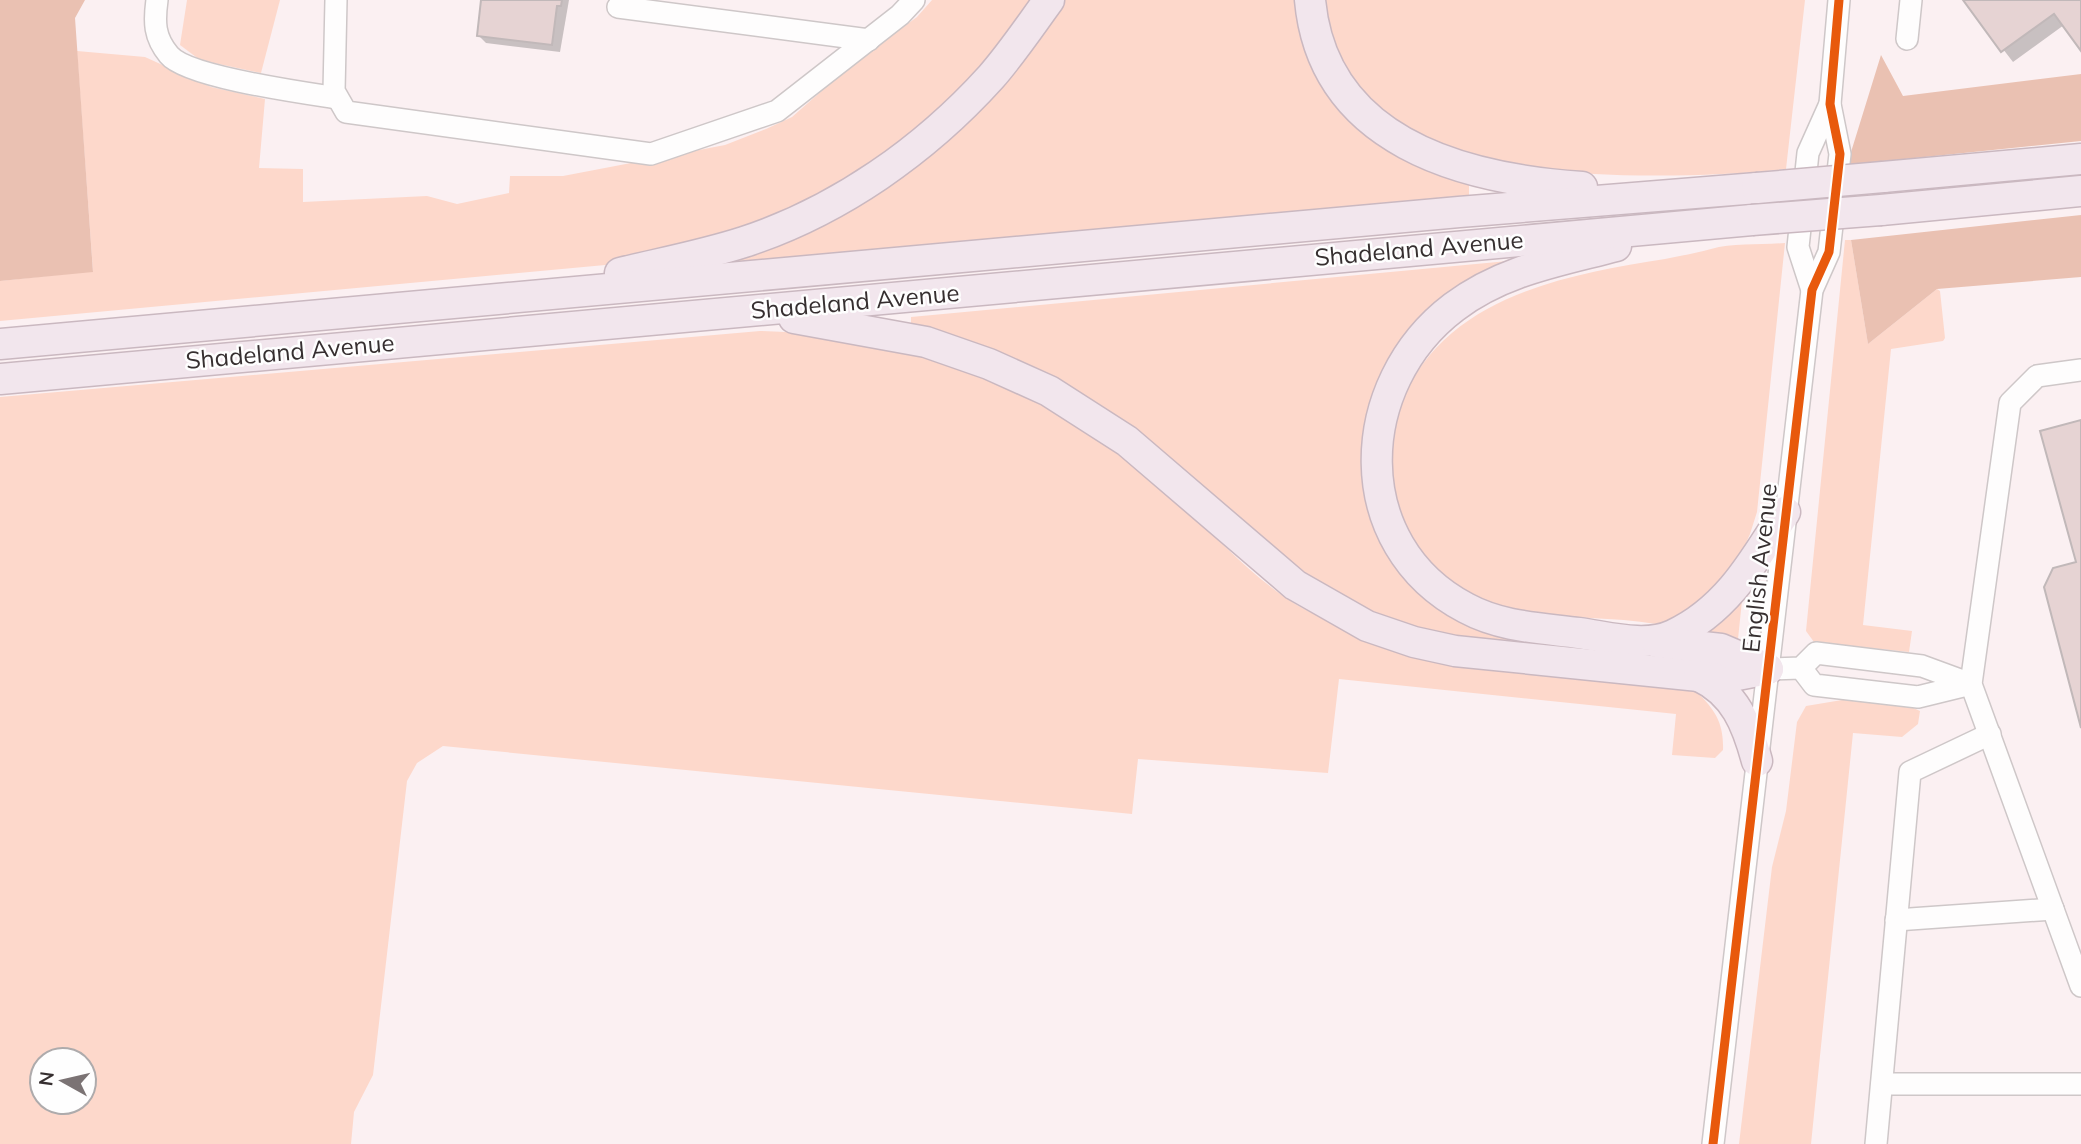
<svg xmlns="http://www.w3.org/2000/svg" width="2081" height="1144" font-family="Mulish,sans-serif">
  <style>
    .green { fill: #fdd8cb; fill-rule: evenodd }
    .forest { fill: #eac1b2 }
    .shadow { fill: #0003 }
    .building { fill: #e6d3d3; stroke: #c1b8b9; stroke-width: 2 }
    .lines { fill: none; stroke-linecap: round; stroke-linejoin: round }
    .minor-casing { stroke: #cec7c8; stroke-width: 24 }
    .highway-casing { stroke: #cab8c0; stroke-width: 33 }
    .minor { stroke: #fefdfd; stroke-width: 21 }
    .highway { stroke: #f2e6ed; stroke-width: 30 }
    .highway-bridge-casing { stroke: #cab8c0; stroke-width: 33; stroke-linecap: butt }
    .highway-bridge { stroke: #f2e6ed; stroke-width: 30 }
    .cycleway-casing { stroke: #fefefe; stroke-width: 13 }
    .cycleway { stroke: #e8590c; stroke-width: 9 }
    .labels { text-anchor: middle; stroke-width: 5; stroke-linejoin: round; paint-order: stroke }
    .street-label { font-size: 24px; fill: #362f30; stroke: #fefefe }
  </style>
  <rect width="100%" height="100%" fill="#fbf0f2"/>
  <g class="green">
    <path d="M187 0H280L261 73 200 60 180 45Z"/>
    <path d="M932 0H1035L998 52 932 121 849 182 745 230 616 264 0 321V281L93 271 77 51 145 57 211 87 265 99 259 168 303 169V202L427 196 457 204 509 193 510 176H563L725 145 766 129 792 117 850 66 917 17Z"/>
    <path d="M1059 0H1300L1322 78 1469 182V195L800 257 728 269 726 255 820 218Z"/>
    <path d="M1326 0H1805L1786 169C1694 179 1545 180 1456 154 1445 150 1434 142 1423 136 1411 129 1397 124 1386 116 1351 91 1329 41 1326 0Z"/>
    <path d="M1845 240H1851L1868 344 1937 289 1940 291 1945 338 1943 341 1891 349 1863 625 1912 631 1909 652 1814 642 1806 631Z"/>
    <path d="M1785 243 1757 512 1750 534 1734 570 1717 593 1673 622 1656 624C1599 614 1532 623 1479 600 1431 579 1408 539 1394 492 1386 465 1391 431 1401 404 1443 297 1564 275 1665 259 1680 256 1696 253 1711 249 1733 243 1761 245 1785 243Z"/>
    <path d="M1508 261V268L1392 357 1379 381 1370 408 1389 547 1534 639V644L1460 642 1330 599 1204 497 911 329V317Z"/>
    <path d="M760 331C923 335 1050 388 1172 496 1217 536 1267 596 1323 618 1351 629 1406 635 1437 641 1523 659 1609 679 1697 692 1715 710 1724 723 1723 750L1715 758 1672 755 1676 714 1339 679 1328 773 1138 759 1132 814 443 746 417 763 407 781 373 1075 354 1112 351 1144H0V397ZM42 1060H84V1102H42Z"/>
    <path d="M1743 591 1738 639 1696 634Z"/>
    <path d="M1848 699 1907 705 1920 711 1918 724 1902 737 1853 733 1811 1144H1739L1772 867 1786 811 1797 722 1806 706Z"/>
  </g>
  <g class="forest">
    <path d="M0 0H85L75 18 93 272 0 281Z"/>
    <path d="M1881 55 1903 96 2081 74V141L1847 165Z"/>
    <path d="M2081 215V277L1937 289 1868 344 1851 240Z"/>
  </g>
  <g class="shadow">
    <path d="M483 0H569L560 52 486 43 478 35Z"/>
    <path d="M1965 0H2081V48L2064 25 2013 62Z"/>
  </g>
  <g class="building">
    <path d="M481 0H562L561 6H557L552 45 477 36Z"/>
    <path d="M1963 0H2081V51L2054 14 2001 52Z"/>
    <path d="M2081 420V728L2044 587 2053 568 2076 562 2040 431Z"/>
  </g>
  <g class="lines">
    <g class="minor-casing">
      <g id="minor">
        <path d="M157 0C154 22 154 37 169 55 187 77 305 93 337 98"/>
        <path d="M336 0 334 91 346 112 651 154 777 111 900 15 914 0"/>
        <path d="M618 7 869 40"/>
        <path d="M1907 39 1911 0"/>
        <path d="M1812 290 1798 247 1808 153 1830 104"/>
        <path d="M2081 370 2037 376 2010 403 1971 684 2081 986"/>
        <path d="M1768 669 1801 668 1816 653 1922 666 1971 684 1918 697 1814 685 1801 668"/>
        <path d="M1896 920 2053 909"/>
        <path d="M1882 1084H2081"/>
        <path d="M1713 1144 1812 290 1829 252 1840 154 1830 104 1839 0"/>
        <path d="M1876 1144 1910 772 1990 734"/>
      </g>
    </g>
    <g class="highway-casing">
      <g id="highway">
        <path d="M1310 0C1323 142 1463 179 1582 187"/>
        <path d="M1883 177 2081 159"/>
        <path d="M1881 210 2081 191"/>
        <path d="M1616 246C1559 261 1503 270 1454 307 1352 384 1346 545 1466 608 1501 627 1540 628 1579 633 1609 637 1645 648 1673 635 1727 610 1754 561 1785 512"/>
        <path d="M620 273C662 263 704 255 744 242 839 211 925 150 991 77 1012 53 1030 26 1049 0"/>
        <path d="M794 318 926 342 989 364 1049 391 1127 441 1295 585 1367 626 1414 642 1455 651 1699 676 1727 677 1768 669"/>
        <path d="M0 344 1459 212 1757 188"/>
        <path d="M0 379 1752 220"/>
        <path d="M1657 642 1721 649 1768 669"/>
        <path d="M1699 676C1735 693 1747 724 1757 761"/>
      </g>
    </g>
    <use href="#minor" class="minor"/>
    <use href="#highway" class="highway"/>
    <g class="highway-bridge-casing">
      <g id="highway-bridge">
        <path d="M1757 188 1883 177"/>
        <path d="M1752 220 1881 210"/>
      </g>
    </g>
    <use href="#highway-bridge" class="highway-bridge"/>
    <g class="cycleway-casing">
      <path id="cycleway" d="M1713 1144 1812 290 1829 252 1840 154 1830 104 1839 0"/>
    </g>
    <use href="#cycleway" class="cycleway"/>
  </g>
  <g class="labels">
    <g class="street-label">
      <text transform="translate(1419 249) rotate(-5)" y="8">Shadeland Avenue</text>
      <text transform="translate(855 302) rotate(-5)" y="8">Shadeland Avenue</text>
      <text transform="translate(290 352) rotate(-5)" y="8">Shadeland Avenue</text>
      <text transform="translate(1760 568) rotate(-84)" y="8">English Avenue</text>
    </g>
  </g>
  <g transform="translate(63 1081) rotate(278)"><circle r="33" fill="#fefefe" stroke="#aeabac" stroke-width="2"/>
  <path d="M0-5L12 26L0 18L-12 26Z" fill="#7b7374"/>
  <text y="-10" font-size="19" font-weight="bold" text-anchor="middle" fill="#362f30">N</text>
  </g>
</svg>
